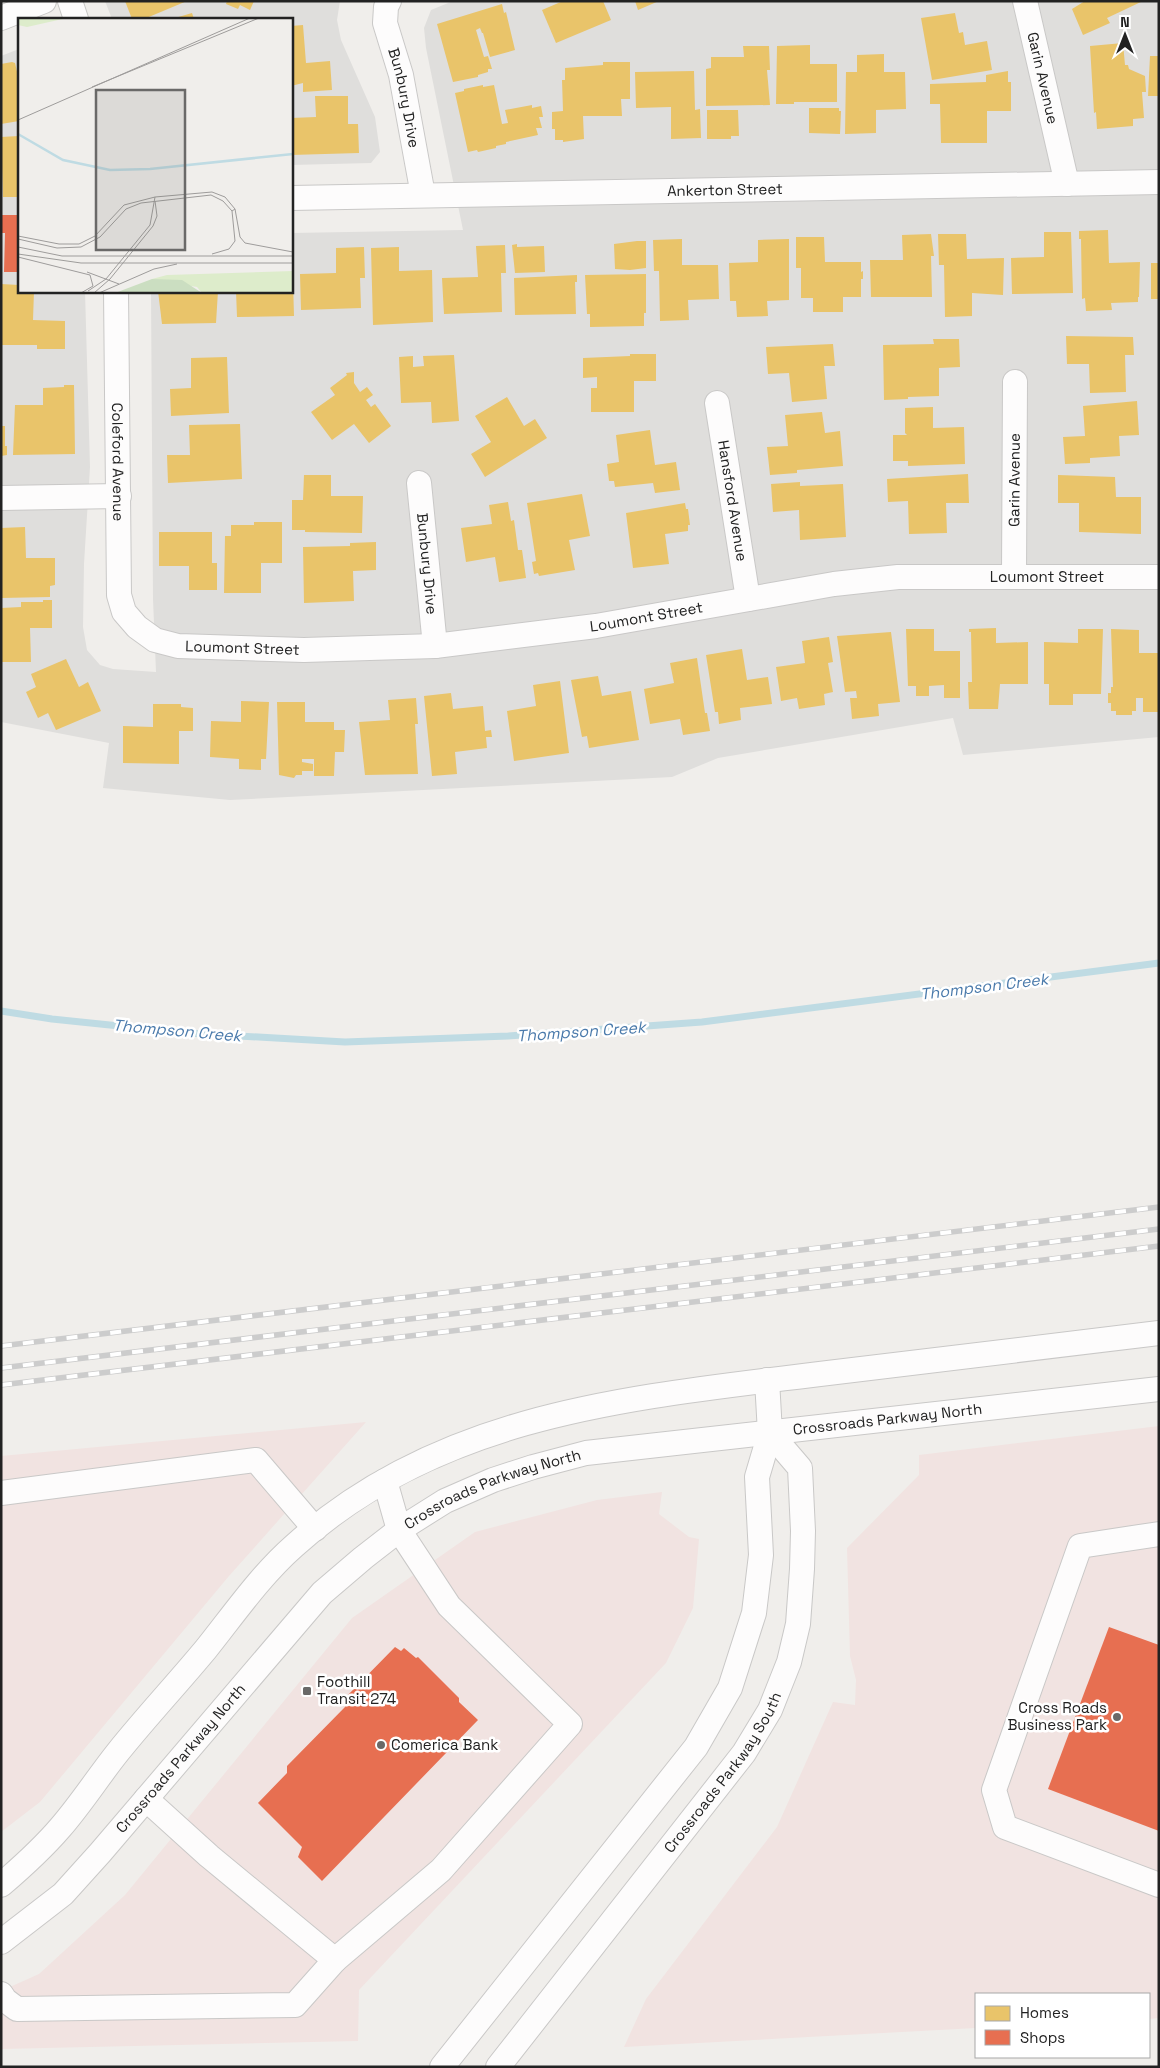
<svg xmlns="http://www.w3.org/2000/svg" width="1160" height="2068" font-family="'Space Grotesk',sans-serif">
  <style>
    .residential { fill: #dfdedc }
    .commercial { fill: #f1e3e1 }
    .homes { fill: #e9c46a }
    .shops { fill: #e76f51 }
    .lines { fill: none; stroke-linecap: round; stroke-linejoin: round }
    .stream { stroke: #bfdbe3; stroke-width: 7 }
    .minor-casing { stroke: #c9c8c7; stroke-width: 26 }
    .minor { stroke: #fdfcfc; stroke-width: 24 }
    .rail-casing { stroke: #ccc; stroke-width: 5.5 }
    .rail { stroke: #fff; stroke-width: 4; stroke-dasharray: 11; stroke-linecap: butt }
    .poi-dot { fill: #6a6968; stroke: #fff; stroke-width: 2 }
    .labels { text-anchor: middle; stroke-width: 5; stroke-linejoin: round; paint-order: stroke }
    .street-label { font-size: 15px; fill: #222; stroke: #fff }
    .poi-label { font-size: 15px; fill: #222; stroke: #fff; text-anchor: start }
    .water-label { font-size: 16px; font-style: italic; fill: #4a7aab; stroke: #fff }
    .inset-river { fill: none; stroke: #bfdbe3; stroke-width: 2.5 }
    .inset-road { fill: none; stroke: #9e9c9b; stroke-width: 1 }
    .view { fill: #6a6968; fill-opacity: 0.15; stroke: #6a6968; stroke-width: 2.5 }
    .inset-edge { fill: none; stroke: #222; stroke-width: 2.5 }
  </style>
  <rect width="100%" height="100%" fill="#f0eeeb"/>
  <g class="residential">
    <path d="M105 1H340L337 20 341 40 375 117 380 152 371 163 291 165V19H112Z"/>
    <path d="M453 1H1159V737L963 755 953 718 718 758 672 777 230 800 103 788 109 743 1 722V56L19 49V291H85L90 467 84 564 83 627 87 650 100 665 113 669 156 672 153 599 151 291H291V233L463 230 426 48 424 28 431 10Z"/>
  </g>
  <g class="commercial">
    <path d="M366 1422 229 1576 40 1802 1 1832V1456Z"/>
    <path d="M1159 1426V2018L1149 2019V1994H976V2028L624 2047 646 1999 777 1827 833 1702 855 1705 856 1680 850 1656 847 1548 919 1475V1455Z"/>
    <path d="M662 1492 659 1514 689 1537 699 1539 693 1608 666 1663 359 1990 358 2041 1 2049V1991L39 1974 125 1895 352 1618 475 1532 597 1500Z"/>
  </g>
  <g class="homes">
    <path d="M125 1H187L144 19H132Z"/>
    <path d="M227 1H254L250 10 240 5 238 9 226 4Z"/>
    <path d="M563 1H603L611 20 556 43 542 10Z"/>
    <path d="M635 1H659L638 10Z"/>
    <path d="M1085 1H1143L1107 18 1110 23 1083 35 1072 9Z"/>
    <path d="M502 4 504 13 506 12 515 50 490 57 483 33H482L480 28 476 30 484 57 488 56 492 69H488V72L478 75V77L453 82 437 24Z"/>
    <path d="M192 13 194 19H175V18Z"/>
    <path d="M955 13 959 33 963 32 965 45 987 41 992 70 932 80 921 18Z"/>
    <path d="M303 25 306 63 330 61 332 90 303 92V83L291 86V26Z"/>
    <path d="M1123 43 1125 65H1128L1129 69 1145 76 1146 92H1142L1144 118 1133 119V126L1097 129 1096 112 1094 113 1090 46Z"/>
    <path d="M810 45V64H837V102H794V104H776L777 46Z"/>
    <path d="M743 46H769L770 70H767L770 105 706 106V69L711 68V57H744Z"/>
    <path d="M884 54V72H905L906 109 876 110V133L845 134 846 72H857V55Z"/>
    <path d="M1150 56H1159V96H1148Z"/>
    <path d="M12 62 15 63 19 80V121L1 124V64Z"/>
    <path d="M603 62H630V99H621L622 116H583L584 139 563 142V140H555V129H552V112L563 111 562 80H565V68L603 65Z"/>
    <path d="M694 71 695 110 700 109 701 138 671 139V107L636 108 635 72Z"/>
    <path d="M1008 71V82H1011V111H987V143H941L940 104H930V84L986 82V75Z"/>
    <path d="M483 85V87L494 85 502 124 508 123 505 110 532 105V108L541 106 543 117H539L542 128H536L538 135 506 142V144L496 146V148L478 152 477 150 468 152 455 93 464 91V89Z"/>
    <path d="M315 96H348V124H358L359 153 291 155V118L316 117Z"/>
    <path d="M809 108H839V111H841L840 134 809 133Z"/>
    <path d="M707 110H738L739 136H731V139H707Z"/>
    <path d="M19 136V197H3L1 137Z"/>
    <path d="M1108 230 1109 263 1140 262 1139 297H1138V302L1111 303 1112 310 1086 311 1085 298 1082 299 1081 239H1079V231Z"/>
    <path d="M1044 232H1071L1073 293 1012 294 1011 258 1044 257Z"/>
    <path d="M931 234 934 256H931L932 297H871L870 260H903L902 235Z"/>
    <path d="M938 234H966L967 259 1004 258 1003 295 972 293V316L945 317 944 265H939Z"/>
    <path d="M796 237H824L825 262H861V272L863 271V279H861V297H843V312H813V298H801V268H796Z"/>
    <path d="M682 239V265H718L719 299 688 300 689 320 660 321 659 271H654L653 240Z"/>
    <path d="M789 239V300L767 301 768 316 737 317 736 301H730L729 263 758 262V240Z"/>
    <path d="M637 241H646V268L630 270 615 269 614 244Z"/>
    <path d="M517 244V247L544 246 545 272 515 273 512 245Z"/>
    <path d="M505 245 506 273H501L502 312 444 314 442 278 478 277 476 246Z"/>
    <path d="M364 247 365 278H360L361 308 301 310 300 274 336 273V248Z"/>
    <path d="M399 247V271L432 270 433 322 373 325 371 248Z"/>
    <rect x="1151" y="263" width="8" height="36"/>
    <path d="M646 274V313H644V326L590 327V314H587L585 275Z"/>
    <path d="M577 275V282H575L576 314 515 315 514 278Z"/>
    <path d="M291 281H293L294 316 237 317 236 291H291Z"/>
    <path d="M1 284 19 285V291H34L33 320 65 321V349H37V345H1Z"/>
    <path d="M158 291H218L216 323 162 324Z"/>
    <path d="M1066 336 1133 337 1134 355H1125L1126 392 1090 393 1089 364H1067Z"/>
    <path d="M933 339H959L960 367 939 368V396L908 397V399L884 400 883 345 934 344Z"/>
    <path d="M833 344 835 366H824L827 399 792 402 789 373 768 374 766 347Z"/>
    <path d="M630 354H656V381H634V412H591V388H597V377L583 378V358L630 356Z"/>
    <path d="M454 355 459 421 432 423 431 402 401 403 399 357 413 356V367L424 366 423 356Z"/>
    <path d="M227 357 229 413 171 416 170 389 191 388V358Z"/>
    <path d="M354 372V383L360 392 367 387 373 395 366 400 371 407 375 404 391 426 369 443 354 424 332 440 311 412 335 395 330 388 347 375 346 373Z"/>
    <path d="M64 385H74L75 454 13 455 15 405H43V388L64 387Z"/>
    <path d="M507 397 524 426 535 419 547 438 485 477 471 454 491 442 475 416Z"/>
    <path d="M1137 401 1139 435 1119 436 1120 456 1090 458V463L1065 464 1063 437 1085 436 1083 406Z"/>
    <path d="M933 407V428L964 427 965 464 908 466V461H893V435H907L905 433V408Z"/>
    <path d="M822 412 825 433 840 431 843 466 797 470V473L770 475 767 447 788 446 785 415Z"/>
    <path d="M240 424 242 479 168 483 167 455H190L189 425Z"/>
    <path d="M1 426H5V446H7V455L1 456Z"/>
    <path d="M650 430 655 465 676 462 680 490 655 493 653 483 615 487 614 481H609L607 464 619 462 616 435Z"/>
    <path d="M968 474 969 503H946L947 533 909 534 908 501 888 502 887 479Z"/>
    <path d="M304 475H331V496H363L362 533 305 532V530H292V500H303Z"/>
    <path d="M1058 475 1115 477 1116 497H1141V534L1079 532V503H1058Z"/>
    <path d="M800 482V486L843 484 846 537 800 540 799 510 773 512 771 484Z"/>
    <path d="M582 494 590 536 569 540 575 570 539 576 538 573 534 574 532 562 536 561 527 503Z"/>
    <path d="M508 502 511 521 514 520 518 550H522L526 578 499 582 495 557 466 562 461 528 492 524 489 505Z"/>
    <path d="M685 503 686 509H688L690 525H688V531L665 534 669 564 633 568 626 513Z"/>
    <path d="M254 522H282V563H261V593H224L225 536H231V525H254Z"/>
    <path d="M25 527 26 558H55V585L50 586V597L1 598V528Z"/>
    <path d="M159 532H212V563H217V590H189V566H159Z"/>
    <path d="M376 542V570L353 571 354 601 304 603 303 547 350 546V543Z"/>
    <path d="M43 600H52V628H30L31 662H1V608L21 607V602H43Z"/>
    <path d="M996 628V643L1028 642V684H1000L998 709H969L968 682H972L971 632H969V629Z"/>
    <path d="M906 629H934V651H960V698H944V685L929 686V696H916V686H908Z"/>
    <path d="M1078 629H1103L1101 694H1073V705H1049V684H1044V642L1078 643Z"/>
    <path d="M1111 629 1139 630V653H1159V712H1143V698H1136V711H1132V715H1116V711H1111V703H1108V693H1111V687H1113Z"/>
    <path d="M891 632 900 702 878 704 879 716 852 719 850 698H857L856 691 845 692 837 636Z"/>
    <path d="M829 637 833 662 828 663 833 692 824 694 825 705 799 709 797 698 781 701 776 667 805 663 802 641Z"/>
    <path d="M742 649 747 680 768 677 772 704 740 708 741 720 719 724 718 712H715L706 655Z"/>
    <path d="M697 658 705 713H707L710 731 683 735 680 719 650 724 644 689 674 683 670 663Z"/>
    <path d="M66 659 79 687 88 682 101 711 56 730 48 713 38 718 26 692 36 687 31 674Z"/>
    <path d="M598 676 602 696 631 691 639 740 589 748 587 736 582 737 571 680Z"/>
    <path d="M560 681 569 753 514 761 507 711 536 706 533 685Z"/>
    <path d="M451 693 453 709 483 706 485 731 491 730 492 737H486L487 748 455 752 457 774 432 776 424 696Z"/>
    <path d="M416 698 418 724H415L418 774 365 775 359 722 390 720 388 700Z"/>
    <path d="M241 701 269 702 266 759H261V770L239 769V759L210 757 211 721 241 722Z"/>
    <path d="M277 702H305V722H334V730H345L344 752H335L334 776H314V759H302V762L313 764V771H302V775H296L294 778 279 775Z"/>
    <path d="M153 704H181V707L193 708V731H179V764L123 763V726L153 727Z"/>
  </g>
  <g class="shops">
    <path d="M1 215H19V272H4L5 233H1Z"/>
    <path d="M1109 1627 1159 1645V1831L1048 1789Z"/>
    <path d="M395 1647 401 1651 404 1648 416 1658 418 1657 459 1698V1702L478 1720 322 1881 298 1857 302 1847 258 1803 287 1773V1766L345 1707 344 1699Z"/>
  </g>
  <g class="lines">
    <path class="stream" d="M1 1011 52 1019 187 1033 345 1042 508 1036 702 1022 1159 963"/>
    <g class="minor-casing">
      <g id="minor">
        <path d="M70 1 76 19"/>
        <path id="s1" d="M389 1 386 7 385 23 401 75 423 195"/>
        <path id="s2" d="M1025 1 1067 184"/>
        <path d="M1 18 44 1"/>
        <path id="s3" d="M291 198 1159 182"/>
        <path id="s4" d="M116 291 119 595 124 612 137 627 155 640 178 646 304 650 435 646 596 626 834 584 898 577H1159"/>
        <path id="s5" d="M717 403 748 599"/>
        <path id="s6" d="M419 483 435 646"/>
        <path d="M1 498 119 496"/>
        <path id="s7" d="M1014 576 1015 382"/>
        <path d="M1 1493 256 1460 315 1529"/>
        <path d="M1159 1534 1080 1546 994 1790 1005 1827 1159 1885"/>
        <path d="M146 1799 209 1856 335 1960 441 1870 570 1724 449 1606 399 1530 385 1481"/>
        <path d="M1 1885C22 1867 42 1849 60 1828 81 1804 98 1777 118 1752 146 1717 177 1684 206 1649 234 1614 260 1576 294 1546 443 1411 638 1397 828 1373 938 1360 1048 1347 1159 1333"/>
        <path id="s8" d="M1 1942 63 1894 100 1853 322 1593 363 1558 399 1530 445 1501 493 1480 533 1467 586 1453 1159 1389"/>
        <path d="M1 1994 5 2000 17 2009 295 2005 335 1960"/>
        <path d="M442 2067 696 1747 730 1688 754 1613 761 1555 757 1477 770 1433 767 1380"/>
        <path id="s9" d="M498 2067 744 1753 770 1710 789 1662 798 1624 802 1569 803 1531 800 1468 770 1433"/>
      </g>
    </g>
    <use href="#minor" class="minor"/>
    <g class="rail-casing">
      <g id="rail">
        <path d="M1 1346 1159 1207"/>
        <path d="M1 1368 1159 1229"/>
        <path d="M1 1385 1159 1246"/>
      </g>
    </g>
    <use href="#rail" class="rail"/>
  </g>
  <g class="poi-dot">
    <rect x="302" y="1686" width="10" height="10" rx="2.5"/>
    <circle cx="1117" cy="1717" r="5"/>
    <circle cx="381" cy="1745" r="5"/>
  </g>
  <g class="labels">
    <g class="street-label">
      <text dy="5" stroke="none"><textPath href="#s2" startOffset="79">Garin Avenue</textPath></text>
      <text dy="5" stroke="none"><textPath href="#s1" startOffset="100">Bunbury Drive</textPath></text>
      <text dy="5" stroke="none"><textPath href="#s3" startOffset="434">Ankerton Street</textPath></text>
      <text dy="5" stroke="none"><textPath href="#s4" startOffset="171">Coleford Avenue</textPath></text>
      <text dy="5" stroke="none"><textPath href="#s7" startOffset="96">Garin Avenue</textPath></text>
      <text dy="5" stroke="none"><textPath href="#s5" startOffset="99">Hansford Avenue</textPath></text>
      <text dy="5" stroke="none"><textPath href="#s6" startOffset="81">Bunbury Drive</textPath></text>
      <text dy="5" stroke="none"><textPath href="#s4" startOffset="1262">Loumont Street</textPath></text>
      <text dy="5" stroke="none"><textPath href="#s4" startOffset="858">Loumont Street</textPath></text>
      <text dy="5" stroke="none"><textPath href="#s4" startOffset="452">Loumont Street</textPath></text>
      <text dy="5" stroke="none"><textPath href="#s8" startOffset="1082">Crossroads Parkway North</textPath></text>
      <text dy="5" stroke="none"><textPath href="#s8" startOffset="678">Crossroads Parkway North</textPath></text>
      <text dy="5" stroke="none"><textPath href="#s8" startOffset="258">Crossroads Parkway North</textPath></text>
      <text dy="5" stroke="none"><textPath href="#s9" startOffset="371">Crossroads Parkway South</textPath></text>
    </g>
    <g class="poi-label">
      <text x="317" y="1687">Foothill<tspan x="317" dy="17">Transit 274</tspan></text>
      <text x="1107" y="1713" text-anchor="end">Cross Roads<tspan x="1107" dy="17">Business Park</tspan></text>
      <text x="391" y="1750">Comerica Bank</text>
    </g>
    <g class="water-label">
      <text transform="translate(984 986) rotate(-7)" y="6">Thompson Creek</text>
      <text transform="translate(177 1030) rotate(5)" y="6">Thompson Creek</text>
      <text transform="translate(581 1031) rotate(-4)" y="6">Thompson Creek</text>
    </g>
  </g>
  <g transform="translate(18 18)">
    <rect width="275" height="275" fill="#f0eeeb"/>
    <path d="M0 0H49L9 9 0 7ZM275 253V275H184L179 269 134 261 149 257Z" fill="#ddeccb"/>
    <path d="M134 261 164 262 184 275H97Z" fill="#cbdec1"/>
    <path class="inset-river" d="M0 116 45 142 92 152 132 151 275 136"/>
    <path class="inset-road" d="M74 69 241 0M0 102 232 0M217 191 222 219 227 225 275 234M0 218 41 226H61L77 218 106 187 137 179 194 174 207 179 217 191 214 193 205 183 193 177 123 185 108 191 82 219 63 229 39 230 0 221M0 229 44 238H275M0 236 63 245H275M194 236 211 231 217 223 214 193M0 239 72 257 75 268 63 275M69 254 101 266M70 273 88 261 132 207 137 179M76 275 92 261 135 208 139 198 137 183M81 275 136 251 159 246"/>
    <path class="view" d="M78 72H167V232H78Z"/>
    <rect width="275" height="275" class="inset-edge"/>
  </g>
  <rect width="1160" height="2068" fill="none" stroke="#222222" stroke-width="5"/>
  <rect x="975" y="1993" width="175" height="65" fill="#ffffff" stroke="#a7a7a7"/>
  <rect x="985" y="2006" width="25" height="15" fill="#e9c46a" stroke="#a7a7a7"/>
  <text x="1020" y="2018" font-size="15" fill="#222222">Homes</text>
  <rect x="985" y="2030" width="25" height="15" fill="#e76f51" stroke="#a7a7a7"/>
  <text x="1020" y="2043" font-size="15" fill="#222222">Shops</text>
  <g transform="translate(1125 35)" stroke="#ffffff" stroke-width="4" paint-order="stroke">
  <path d="M0-4L9 19L0 12L-9 19Z" fill="#222222"/>
  <text y="-8" font-size="14" font-weight="bold" text-anchor="middle" fill="#222222">N</text>
  </g>
</svg>
